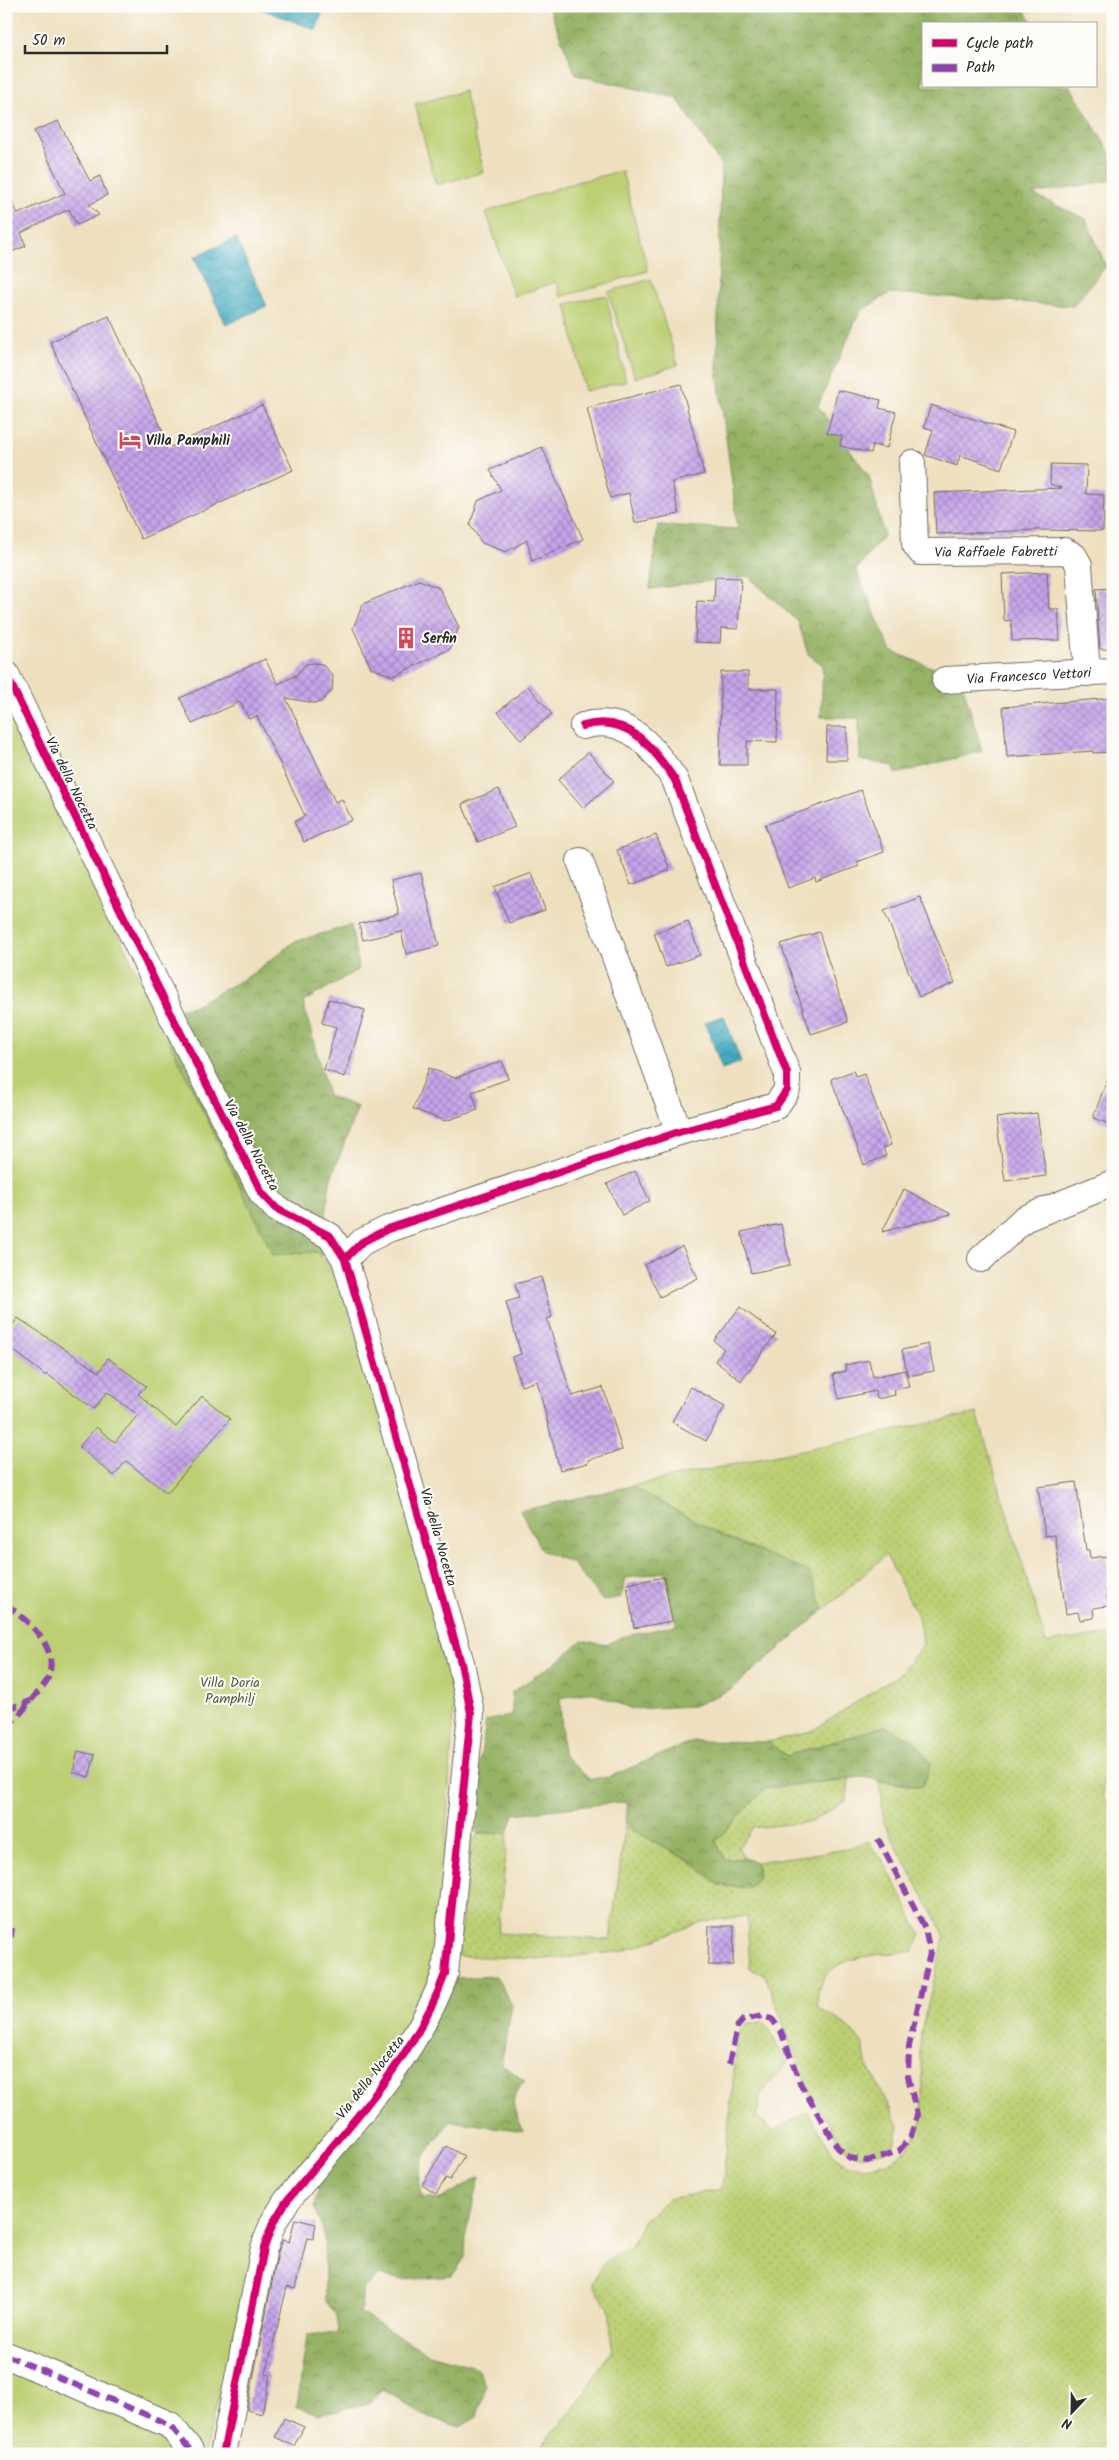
<svg xmlns="http://www.w3.org/2000/svg" width="1119" height="2460" font-family="Kalam,sans-serif">
  <style>
    .grass { fill: url(#grass-dots); stroke: #747d4f }
    .forest { fill: url(#forest-crowns); stroke: #606e48 }
    .green { fill: #bccf73; stroke: #747d4f }
    .water { fill: url(#water-waves); stroke: #366a75 }
    .building { fill: url(#building-cross-hatch) }
    .lines { fill: none; stroke-linecap: round; stroke-linejoin: round }
    .minor-casing { stroke: #6f6a5f; stroke-width: 28 }
    .minor { stroke: #fff; stroke-width: 26 }
    .quiet { stroke: #8e44ad; stroke-width: 6; stroke-dasharray: 12 6; stroke-linecap: butt }
    .cycleway-casing { stroke: #fdfcf7; stroke-width: 11 }
    .cycleway { stroke: #d6006c; stroke-width: 8 }
    .labels { text-anchor: middle; stroke-width: 4; stroke-linejoin: round; paint-order: stroke }
    .poi-label { font-size: 14px; font-weight: bold; fill: #2b2b2b; stroke: #fdfcf7; text-anchor: start }
    .street-label { font-size: 14px; fill: #2b2b2b; stroke: #fdfcf7 }
    .park-label { font-size: 14px; fill: #565c41; stroke: #fdfcf7 }
  </style>
  <defs>
    <pattern id="grass-dots" width="8" height="8" patternUnits="userSpaceOnUse" patternTransform="scale(1.25)"><rect width="8" height="8" fill="#bccf73"/><path d="M2 2h.1M6 6h.1" fill="none" stroke="#a2b264" stroke-width="1.8" stroke-linecap="round"/></pattern>
    <pattern id="forest-crowns" width="20" height="18" patternUnits="userSpaceOnUse" patternTransform="scale(1.25)"><rect width="20" height="18" fill="#95b265"/><path d="M2 6a3 3 0 1 1 6 0M12 15a3 3 0 1 1 6 0" fill="none" stroke="#7a9153"/></pattern>
    <pattern id="water-waves" width="16" height="10" patternUnits="userSpaceOnUse" patternTransform="scale(1.25)"><rect width="16" height="10" fill="#40aabf"/><path d="M0 5q4-4 8 0t8 0" fill="none" stroke="#368b9b"/></pattern>
    <pattern id="building-cross-hatch" width="8" height="8" patternUnits="userSpaceOnUse" patternTransform="scale(1.25)"><rect width="8" height="8" fill="#c6a4ea"/><path d="M0 0l8 8M0 8l8-8" fill="none" stroke="#a186be"/></pattern>
  </defs>
  <rect width="100%" height="100%" fill="#fdfcf7"/>
  <filter id="ink" filterUnits="userSpaceOnUse"><feTurbulence type="fractalNoise" baseFrequency=".02" numOctaves="2"/><feDisplacementMap in="SourceGraphic" scale="10" xChannelSelector="R" yChannelSelector="G"/><feConvolveMatrix kernelMatrix="1 2 1 2 8 2 1 2 1" color-interpolation-filters="sRGB"/></filter>
  <filter id="wash" filterUnits="userSpaceOnUse"><feTurbulence type="fractalNoise" baseFrequency=".0096" numOctaves="4" result="noise"/><feDisplacementMap in="SourceGraphic" scale="20" xChannelSelector="R" yChannelSelector="G"/><feGaussianBlur stdDeviation="1.12" result="paint"/><feColorMatrix in="noise" values="0 0 0 0 0 0 0 0 0 0 0 0 0 0 0 0 0 1.4 0 .05"/><feComposite in="paint" operator="in"/></filter>
  <g filter="url(#wash)">
    <rect width="100%" height="100%" fill="#eee0bf"/>
    <g class="grass">
      <path d="M977 1413 1046 1643 1112 1634 1107 1689 1103 1796 1113 1810V2454H535L576 2405 612 2349 609 2307 592 2284C600 2264 609 2255 630 2249L643 2221 668 2199 722 2189 738 2034 747 2023 762 2022 769 2029 787 2064 761 2094 756 2118 774 2131 808 2112 834 2155 849 2166 865 2168 888 2163 908 2148 923 2119 920 2035 945 1936 884 1823 879 1781 922 1787 931 1764 885 1726 787 1756 768 1742 812 1731 897 1676 923 1645 918 1617 886 1555 824 1610 808 1572 727 1538 631 1486Z"/>
      <path d="M849 1779 847 1800 811 1822 753 1828 738 1847 744 1858 725 1860 716 1842 765 1788Z"/>
      <path d="M626 1820 631 1829 693 1863 719 1885 749 1888 758 1876 756 1862 841 1850 868 1841 885 1864 921 1935 913 1951C883 1955 830 1953 819 1988 817 1994 818 2002 818 2008L846 2025 862 2042 866 2062 899 2126 896 2141 887 2151 859 2156 844 2148 810 2095 765 1975 750 1968 747 1916 701 1922 624 1951 546 1959 458 1956 471 1845 478 1833H508L498 1933 610 1940Z"/>
    </g>
    <g class="forest">
      <path d="M548 6H1022L1033 24H923V86H1070L1113 158V180L1032 194 1086 219 1106 266 1073 306 891 293 860 311 818 406 869 476 884 535 856 570 891 651 961 679 982 751 896 774 894 766 860 760 859 718 821 717 823 665 808 654 798 622 748 576 650 589 658 525 738 529 717 369 721 165 677 98 576 75Z"/>
      <path d="M351 925 359 969 303 1002 328 1096 358 1107 330 1181 317 1292 22 1279 114 1023 193 1006 249 976 294 942Z"/>
      <path d="M631 1486 727 1538 809 1572 824 1610 732 1689 693 1706 632 1709 591 1692 560 1698 563 1754 589 1779 609 1777 693 1741 768 1742 787 1756 885 1726 915 1741 931 1764 922 1787 862 1777 765 1788 716 1842 725 1860 744 1858 756 1862 758 1876 749 1888 719 1885 693 1863 631 1829 626 1820 628 1801 514 1814 508 1833H478L471 1823 486 1721 512 1715V1692L561 1659 582 1640 606 1645 622 1637 676 1625 665 1572 626 1578 621 1597 603 1601 572 1563 542 1551 520 1511Z"/>
      <path d="M496 1976 512 2005 501 2064 525 2081C507 2097 513 2111 524 2131L451 2121C433 2144 410 2166 422 2197L441 2199 480 2176 466 2233 465 2258 452 2276 404 2280 378 2275 364 2288 360 2313 426 2353 476 2367 486 2386 477 2417 460 2427 422 2415 398 2397 380 2390 370 2403 319 2414 297 2407 307 2335 338 2332 336 2315 325 2300 324 2232 314 2206 322 2175 455 1978Z"/>
    </g>
    <g class="green">
      <path d="M464 91 484 172 436 185 415 104Z"/>
      <path d="M622 171 648 271 561 297 556 282 514 296 486 212 576 182Z"/>
      <path d="M651 279 678 365 635 378 608 292Z"/>
      <path d="M606 295 626 381 585 391 566 304Z"/>
      <path d="M6 691 144 989 273 1255 317 1252 339 1280 456 1667 444 1870 430 1983 376 2080 263 2210 253 2260 204 2454H6Z"/>
    </g>
    <g class="water">
      <path d="M262 6H305L322 14 316 30 261 9Z"/>
      <path d="M236 238 267 306 226 325 194 257Z"/>
      <path d="M724 1016 741 1062 722 1069 705 1022Z"/>
    </g>
    <g id="blocks">
      <g class="building">
        <path d="M58 121 90 181 100 176 107 195 89 205 99 215 77 225 69 209 21 233 26 246 6 254V189L18 214 65 193 34 131Z"/>
        <path d="M109 316 170 447 262 405 293 470 141 539 50 342Z"/>
        <path d="M681 384 704 474 672 482 679 514 635 523 629 493 610 498 587 408Z"/>
        <path d="M838 390 881 400 879 408 896 412 887 448 873 445 871 453 840 446 842 436 827 433Z"/>
        <path d="M931 405 1013 432 1001 469 960 455 957 466 925 455 933 430 924 427Z"/>
        <path d="M542 447 583 539 532 561 527 540 506 552 482 543 470 525 478 501 501 490 490 470Z"/>
        <path d="M1051 464 1087 465 1086 494 1104 495 1103 531 1038 530 936 534 934 493 1062 488 1050 484Z"/>
        <path d="M1047 572 1049 609H1058L1060 640 1012 641 1011 620 1004 621 1002 574Z"/>
        <path d="M715 577 741 578 738 629 721 628 720 643 695 642 697 601 714 602Z"/>
        <path d="M419 580 439 588 459 627 450 649 393 676 371 668 353 628 363 604Z"/>
        <path d="M1113 588V649H1100L1096 589Z"/>
        <path d="M265 659 278 684 295 676 306 664 314 663 322 664 333 676 332 691 321 702 314 703 286 698 335 802 342 799 352 820 304 842 294 822 305 816 257 716 249 719 240 702 192 724 180 698Z"/>
        <path d="M721 672H748V689H778L777 742 747 741V765H720Z"/>
        <path d="M528 686 552 714 521 740 498 712Z"/>
        <path d="M1113 698V752L1093 753V751L1007 757 1003 707Z"/>
        <path d="M827 727H847V760H826Z"/>
        <path d="M588 752 614 781 583 808 558 780Z"/>
        <path d="M499 789 515 827 478 842 462 804Z"/>
        <path d="M861 790 884 852 857 862 859 866 816 882 815 878 788 888 765 825Z"/>
        <path d="M656 835 670 870 631 885 617 850Z"/>
        <path d="M421 873 439 946 406 954 401 931 363 940 359 924 399 914 391 880Z"/>
        <path d="M532 873 545 910 509 923 495 887Z"/>
        <path d="M920 897 955 983 919 997 884 911Z"/>
        <path d="M688 921 700 955 666 967 654 933Z"/>
        <path d="M819 932 848 1022 811 1034 781 944Z"/>
        <path d="M329 999 365 1010 345 1077 324 1070 336 1027 322 1023Z"/>
        <path d="M502 1061 508 1079 472 1092 478 1110 445 1121 413 1109 429 1068 455 1078Z"/>
        <path d="M1111 1069H1113V1125L1093 1118Z"/>
        <path d="M853 1071 856 1077 864 1074 891 1145 883 1148 886 1156 864 1165 831 1079Z"/>
        <path d="M1037 1113 1046 1176 1005 1181 996 1118Z"/>
        <path d="M635 1171 650 1201 622 1215 607 1184Z"/>
        <path d="M904 1189 951 1214 882 1232Z"/>
        <path d="M781 1224 790 1265 751 1273 741 1232Z"/>
        <path d="M682 1246 698 1278 660 1297 644 1265Z"/>
        <path d="M541 1277 552 1317 547 1319 572 1396 603 1387 622 1450 588 1460V1463L560 1470 537 1381 521 1386 512 1357 521 1354 506 1302 519 1298 515 1284Z"/>
        <path d="M740 1307 776 1334 741 1381 715 1361 724 1349 714 1341Z"/>
        <path d="M18 1318 99 1372 108 1358 146 1386 138 1394 176 1427 202 1396 230 1419 167 1493 126 1461 114 1476 79 1447 96 1427 115 1442 138 1415 107 1392 94 1409 47 1374 46 1376 6 1344V1333Z"/>
        <path d="M928 1344 934 1371 908 1376 902 1350Z"/>
        <path d="M869 1360 873 1377 905 1370 909 1387 894 1390 895 1395 877 1399 875 1391 839 1399 833 1374 846 1371 845 1365Z"/>
        <path d="M691 1387 725 1406 706 1441 672 1422Z"/>
        <path d="M1076 1482 1086 1550H1089L1090 1558 1106 1556 1111 1589 1106 1590 1108 1606 1093 1608 1094 1618 1080 1620 1078 1612 1066 1614 1055 1535 1045 1536 1038 1487Z"/>
        <path d="M664 1577 672 1621 634 1628 627 1584Z"/>
        <path d="M78 1751 95 1755 89 1777 73 1772Z"/>
        <path d="M709 1926H734L733 1965H708Z"/>
        <path d="M446 2146 464 2156 450 2180 446 2178 436 2194 422 2185Z"/>
        <path d="M295 2219 316 2224 313 2239 307 2238 295 2289 287 2287 266 2374 270 2375 262 2414 247 2410 278 2252 283 2240 289 2242Z"/>
        <path d="M284 2418 304 2427 294 2446 275 2437Z"/>
      </g>
    </g>
  </g>
  <g filter="url(#ink)">
    <use href="#blocks" fill-opacity="0" stroke="#6f6a5f" stroke-width="1"/>
    <g class="lines">
      <g class="minor-casing">
        <g id="minor">
          <path id="s1" d="M912 463 915 544 921 552 1065 551 1074 556 1079 565 1087 673"/>
          <path d="M6 674 169 1010 262 1193 277 1209 330 1236 345 1259 461 1663 471 1713 445 1974C414 2061 343 2131 286 2202L273 2223 264 2248 223 2454"/>
          <path id="s2" d="M945 680 1113 671"/>
          <path d="M580 861 679 1132"/>
          <path d="M345 1259 362 1242 388 1229 679 1132 776 1106 787 1090V1073L675 780C653 747 627 713 583 726"/>
          <path d="M981 1259 1024 1219 1113 1183"/>
          <path d="M6 2355 170 2425 190 2450 188 2454"/>
        </g>
      </g>
      <use href="#minor" class="minor"/>
      <g class="quiet">
        <path d="M6 1604C28 1622 58 1644 49 1676 46 1684 38 1692 33 1698 25 1708 16 1720 6 1726"/>
        <path d="M6 1706 13 1707 31 1701"/>
        <path d="M6 1973 12 1928"/>
        <path d="M729 2064 737 2027 743 2020 762 2016 772 2019 781 2031 800 2083 838 2148 850 2158 867 2161 899 2151 911 2136 917 2115 908 2076 909 2046 930 1953 925 1928 878 1839"/>
        <path d="M6 2355 170 2425 190 2450 188 2454"/>
      </g>
      <g class="cycleway-casing">
        <g id="cycleway">
          <path d="M6 674 169 1010 262 1193 277 1209 330 1236 345 1259 461 1663 471 1713 445 1974C414 2061 343 2131 286 2202L273 2223 264 2248 223 2454"/>
          <path d="M345 1259 362 1242 388 1229 679 1132 776 1106 787 1090V1073L675 780C653 747 627 713 583 726"/>
        </g>
      </g>
      <use href="#cycleway" class="cycleway"/>
    </g>
  </g>
  <defs>
    <g id="hotel-bare" transform="scale(1.725)"><path d="M-6-4.5h1.5V1H6V5H4.5V3h-9V5H-6ZM-4 0a1.8 1.8 0 1 1 3.6 0ZM.5 0V-2.5h3Q6-2.5 6 0Z" fill="#d1495b" stroke="#fdfcf7" stroke-width="2.5" paint-order="stroke"/></g>
    <g id="building-bare" transform="scale(1.725)"><path d="M-4-6H4V6H1V3H-1V6H-4ZM-2.5-4.3h1.7v1.8h-1.7ZM.8-4.3h1.7v1.8H.8ZM-2.5-1h1.7V.8h-1.7ZM.8-1h1.7V.8H.8Z" fill="#d1495b" stroke="#fdfcf7" stroke-width="2.5" paint-order="stroke"/></g>
  </defs>
  <g fill-rule="evenodd">
    <use href="#hotel-bare" x="130" y="440"/>
    <use href="#building-bare" x="406" y="638"/>
  </g>
  <g class="labels">
    <g class="poi-label">
      <text x="146" y="445">Villa Pamphili</text>
      <text x="422" y="643">Serfin</text>
    </g>
    <g class="street-label">
      <text dy="5" stroke="none"><textPath href="#s1" startOffset="166">Via Raffaele Fabretti</textPath></text>
      <text dy="5" stroke="none"><textPath href="#s2" startOffset="84">Via Francesco Vettori</textPath></text>
      <text transform="translate(72 783) rotate(64)" y="5">Via della Nocetta</text>
      <text transform="translate(252 1145) rotate(62)" y="5">Via della Nocetta</text>
      <text transform="translate(439 1537) rotate(74)" y="5">Via della Nocetta</text>
      <text transform="translate(370 2077) rotate(-52)" y="5">Via della Nocetta</text>
    </g>
    <g class="park-label">
      <text x="230" y="1687">Villa Doria<tspan x="230" dy="16">Pamphilj</tspan></text>
    </g>
  </g>
  <rect width="1119" height="2460" fill="none" stroke="#fdfcf7" stroke-width="25"/>
  <rect x="922" y="22" width="175" height="65" fill="#fdfcf7" stroke="#a9a8a5"/>
  <rect x="932" y="39" width="25" height="8" fill="#d6006c" stroke="#a9a8a5"/>
  <text x="966" y="48" font-size="15" fill="#2b2b2b">Cycle path</text>
  <rect x="932" y="64" width="25" height="8" fill="#8e44ad" stroke="#a9a8a5"/>
  <text x="966" y="72" font-size="15" fill="#2b2b2b">Path</text>
  <g transform="translate(1072 2412) rotate(202)" stroke="#fdfcf7" stroke-width="4" paint-order="stroke">
  <path d="M0-4L9 19L0 12L-9 19Z" fill="#2b2b2b"/>
  <text y="-8" font-size="14" font-weight="bold" text-anchor="middle" fill="#2b2b2b">N</text>
  </g>
  <path d="M25 45v8h142v-8" fill="none" stroke="#2b2b2b" stroke-width="2.5"/>
  <text x="32" y="45" font-size="15" fill="#2b2b2b" stroke="#fdfcf7" stroke-width="4" paint-order="stroke">50 m</text>
</svg>
